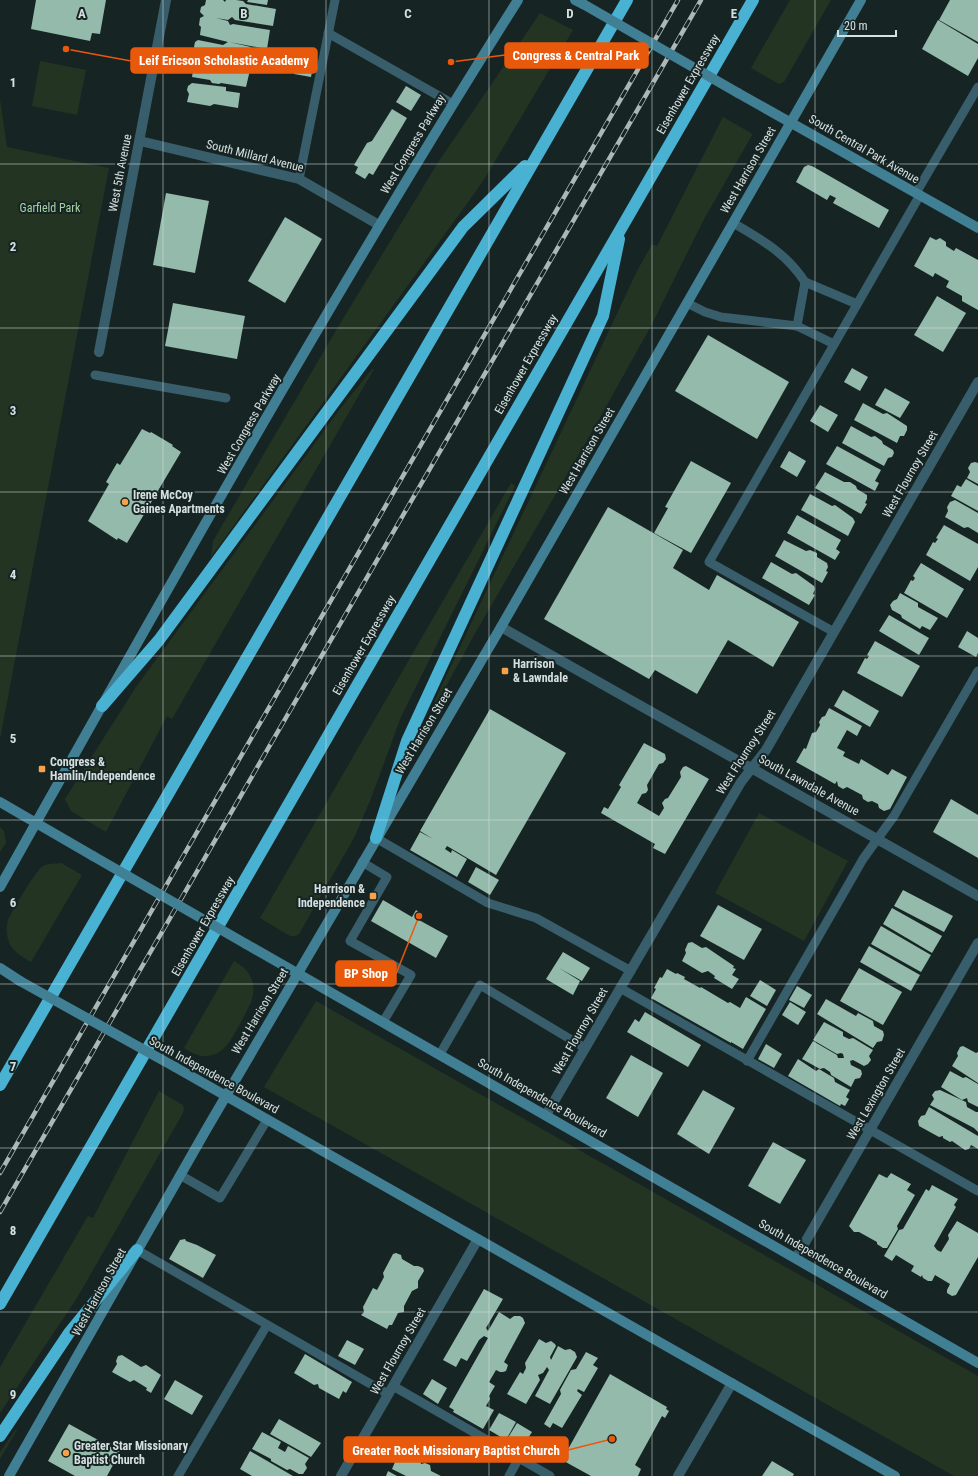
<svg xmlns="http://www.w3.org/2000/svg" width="978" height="1476" font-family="'Roboto Condensed',sans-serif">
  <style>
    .green { fill: #243422 }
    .building { fill: #94baab }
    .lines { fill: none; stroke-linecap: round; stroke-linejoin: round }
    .lane { stroke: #385d6b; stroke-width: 9 }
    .street { stroke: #385d6b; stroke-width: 10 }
    .secondary { stroke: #417f94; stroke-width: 10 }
    .highway { stroke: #49b1d2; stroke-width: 12 }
    .rail-casing { stroke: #adb7b7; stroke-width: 4.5 }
    .rail { stroke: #162424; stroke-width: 3; stroke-dasharray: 9; stroke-linecap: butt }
    .secondary-bridge { stroke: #417f94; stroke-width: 10 }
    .grid { fill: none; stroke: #d7e0e0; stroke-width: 1; stroke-opacity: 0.55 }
    .poi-dot { fill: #f8a14a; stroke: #162424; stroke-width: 1.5 }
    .labels { text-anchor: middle; stroke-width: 4; stroke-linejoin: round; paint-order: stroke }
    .street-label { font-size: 12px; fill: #d7e0e0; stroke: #162424 }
    .park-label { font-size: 12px; fill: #a8d1a3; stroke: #162424 }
    .poi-label { font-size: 12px; font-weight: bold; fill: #d7e0e0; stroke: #162424; text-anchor: start }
    .grid-label { font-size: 13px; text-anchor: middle; font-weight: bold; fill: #d7e0e0; stroke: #162424; stroke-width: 4; stroke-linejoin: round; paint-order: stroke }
    .leader { fill: none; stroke: #e8590c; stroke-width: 1.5 }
    .callout-dot { fill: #e8590c; stroke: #162424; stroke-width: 1.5 }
    .callout { fill: #e8590c; stroke: #e8590c; stroke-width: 1.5 }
    .callout-label { font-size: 13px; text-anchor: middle; font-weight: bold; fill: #fff }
  </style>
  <rect width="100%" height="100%" fill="#162424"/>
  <g class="green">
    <path d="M790 0H831L784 82 779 84 751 68Z"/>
    <path d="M540 13 573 30 488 173 474 194 211 557 213 541 338 327 439 161Z"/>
    <path d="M40 61 86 70 77 115 32 106Z"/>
    <path d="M0 99 7 147 109 168 0 739Z"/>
    <path d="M723 117 751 133 752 135 703 221 651 326 597 423 473 637 437 703 434 702 637 271 652 244 657 246Z"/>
    <path d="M372 369H374L172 719 167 716 106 832 71 811 65 799 136 687 340 409Z"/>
    <path d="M511 483 515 486 401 717 370 801 354 838 299 934 295 936H290L260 918Z"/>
    <path d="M759 813 848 861 804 941 715 893Z"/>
    <path d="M0 827 4 831 6 843 0 852Z"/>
    <path d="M61 863 82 875 31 962C21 956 11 951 8 939 6 933 6 926 8 920 12 911 36 870 43 866 49 863 55 864 61 863Z"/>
    <path d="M234 961C243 966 251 973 253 984 254 990 253 996 251 1002 247 1011 232 1041 225 1047 221 1052 213 1056 206 1056 198 1057 191 1052 184 1048Z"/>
    <path d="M316 1001 978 1376V1476H954L264 1087Z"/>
    <path d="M159 1091 183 1105 184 1109 183 1113 77 1298 0 1413V1367L88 1216 93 1218Z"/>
    <path d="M16 1429 17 1430 0 1459V1452Z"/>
  </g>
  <g class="building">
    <path d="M36 0H106L100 34 92 33 90 41 31 29Z"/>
    <path d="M206 0H223L225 2 226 0H236L243 1 246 4 276 9 273 26 235 20 232 17 228 20 216 18 228 21 230 25 233 24 270 30 267 49 229 42 251 47 247 66 217 60 216 62 196 58 197 51 194 47 195 42 198 40 223 45 228 42 200 35 201 27 199 25 200 18 204 16 200 12 201 7 205 5Z"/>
    <path d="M248 0H268L267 5 247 2Z"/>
    <path d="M950 0H978V42L939 20Z"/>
    <path d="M938 20 978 44V58L968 76 922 49Z"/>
    <path d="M298 56 314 60 311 77 294 74Z"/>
    <path d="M196 59 216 63 219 68 225 69 230 66 250 70 246 87 221 83 219 84 212 83 210 80 192 77 193 70 191 66 192 62Z"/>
    <path d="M192 83 226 87V91L240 93 238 108 214 104 210 106 187 102 189 94 187 90 188 86Z"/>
    <path d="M406 86 421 95 411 111 396 102Z"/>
    <path d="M392 109 407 118 373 175 369 173 365 179 355 173 358 167 354 165 367 143 372 141Z"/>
    <path d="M808 165 812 166 889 210 879 228 833 203 836 198 830 195 827 200 796 182 804 167Z"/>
    <path d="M166 193 209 201 195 273 153 265Z"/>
    <path d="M285 217 322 239 285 303 248 281Z"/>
    <path d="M930 237 936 240 940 238 946 242V246L954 251 956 248 978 260V310L962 301V296L946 287 949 281 935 273 933 277 914 266Z"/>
    <path d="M937 296 966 313 943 352 914 335Z"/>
    <path d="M173 303 245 316 237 359 165 346Z"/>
    <path d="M708 335 789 382 757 439 675 391Z"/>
    <path d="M852 368 868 377 860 391 844 382Z"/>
    <path d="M885 388 910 402 900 418 875 405Z"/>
    <path d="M863 403 883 414 887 413 907 426V430L904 436H900L897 443 854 420Z"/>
    <path d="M820 405 838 415 828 432 810 421Z"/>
    <path d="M851 426 871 437 875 436 882 441 883 444 893 450 894 453 892 457 888 458 884 466 842 443Z"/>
    <path d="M142 429 150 433 151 432 173 445 172 446 181 452 127 543 118 538 117 540 88 521 109 484 106 482 117 463 120 465Z"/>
    <path d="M837 446 881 470 875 481 879 483 875 491 826 464Z"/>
    <path d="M789 451 806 461 797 477 780 467Z"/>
    <path d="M691 461 731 483 691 553 654 533 668 508 665 507Z"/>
    <path d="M975 462 978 463V484L967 478 970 472 968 468 971 463Z"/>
    <path d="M825 472 844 482H850L856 486 857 489 867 495V499L865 503 867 504 861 514 815 488Z"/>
    <path d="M966 479 978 486V511L951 496 957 485 961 487Z"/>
    <path d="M810 494 832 506 835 505 853 518 855 522 848 536 801 510Z"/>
    <path d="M955 500 978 513V533L968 527 964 528 945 517 948 511 947 507 950 502Z"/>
    <path d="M608 507 683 550 673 568 709 590 717 575 799 622 773 667 728 640 697 694 655 670 649 679 544 619Z"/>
    <path d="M797 515 841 540 836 549 840 552 835 560 787 533Z"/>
    <path d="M944 525 978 544V567L970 581 926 555 933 542 935 543 938 539 936 538Z"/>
    <path d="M784 540 806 551 810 550 817 553V557L827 563 828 567 826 571 828 572 822 583 775 556Z"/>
    <path d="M771 562 792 574 796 573 814 586 815 589 813 594 815 595 809 605 762 578Z"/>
    <path d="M921 563 964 589 947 618 904 593 911 580 913 581 915 578 913 576Z"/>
    <path d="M900 593 918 603V607L938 618 930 630 922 626 920 629 902 618 901 615 892 610 890 605 893 601 897 599Z"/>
    <path d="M889 615 929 638 919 655 879 631Z"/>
    <path d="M967 631 978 638V653L976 657 958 647Z"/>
    <path d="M875 641 920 666 902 697 857 673 865 658 867 659 869 656 867 655Z"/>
    <path d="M843 690 879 711 870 727 834 706Z"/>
    <path d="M829 708 862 726 857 736 847 730 837 748 845 752 843 756 859 764 861 759 888 775 892 769 907 777 890 809 884 811 879 808 878 804 872 801 868 802 863 799 862 795 847 787 843 789 838 786 837 781 835 784 796 762 804 748 806 749 812 733 816 732 820 725 819 722 822 717 825 716Z"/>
    <path d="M490 709 566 753 496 875 447 846 445 849 451 853 452 850 467 859 457 877 410 850 420 832 433 839 420 831Z"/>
    <path d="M644 743 665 754 666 759 663 763 659 764 647 785 648 790 646 793 642 794 637 803 659 816 664 808 662 803 665 799 668 798 681 777 680 772 683 767 686 766 709 779 665 854 653 848 655 844 601 813 604 807 608 809 621 787 619 785Z"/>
    <path d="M951 799 978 815V858L933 832Z"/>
    <path d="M476 867 499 880 490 895 468 882Z"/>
    <path d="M903 890 953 916 944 932 894 906Z"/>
    <path d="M383 900 412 917 416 910 422 914 419 920 448 936 436 958 371 921Z"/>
    <path d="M718 905 762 929 744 960 700 936Z"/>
    <path d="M892 908 942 936 932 953 883 924Z"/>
    <path d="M881 926 931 955 921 972 871 944Z"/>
    <path d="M692 942 702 948 706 947 734 966 733 968 736 969 732 975 739 979 732 989 714 978 715 976 708 971 702 973 682 961 686 953 685 950 688 943Z"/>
    <path d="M869 946 920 975 911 991 860 962Z"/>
    <path d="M563 952 590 968 582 981 559 968 580 981 573 995 546 979Z"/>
    <path d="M859 968 902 992 883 1025 840 1001Z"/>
    <path d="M667 969 676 974 677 973 685 977 684 979 700 988 701 987 728 1003 730 1002 740 1008 746 997 766 1009 743 1049 731 1042V1043L651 998 656 989 654 988 660 977 662 978Z"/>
    <path d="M760 980 776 990 767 1006 750 996Z"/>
    <path d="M797 986 812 995 804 1008 789 1000Z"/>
    <path d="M826 999 856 1016 858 1013 873 1021 874 1026 883 1031 884 1035 882 1041 877 1042 873 1048 817 1014Z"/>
    <path d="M790 1002 806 1012 798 1025 782 1015Z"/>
    <path d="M645 1012 701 1045 688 1067 627 1032 635 1019 639 1022Z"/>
    <path d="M824 1022 843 1032V1036L849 1039 853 1038 873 1050 869 1056 871 1060 868 1064 864 1066 853 1060 850 1061 851 1065 861 1070 862 1074 860 1078 855 1079 851 1087 831 1075 830 1072 824 1068 820 1069 802 1059 813 1041 837 1055 838 1058H844L843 1054 841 1053 837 1054 813 1040Z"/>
    <path d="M766 1044 782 1054 774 1068 758 1059Z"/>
    <path d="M963 1046 976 1053 978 1052V1083L952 1066 958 1056 957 1053 960 1047Z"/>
    <path d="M631 1055 663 1073 638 1117 606 1098Z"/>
    <path d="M798 1059 816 1071 819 1069 834 1078 835 1082 850 1090 846 1097 849 1099 845 1106 841 1104 840 1106 788 1076Z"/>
    <path d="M950 1071 963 1078 966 1077 978 1084V1107L968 1102 967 1098 962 1100 941 1087Z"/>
    <path d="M703 1090 735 1108 709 1154 677 1134Z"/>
    <path d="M940 1090 966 1102 967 1107 976 1112H978V1132L974 1128 930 1105 934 1099 932 1095 935 1091Z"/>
    <path d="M929 1107 978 1136V1149L971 1145 969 1149 965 1150 952 1141 950 1142 943 1138V1136L939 1137 919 1126 918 1121 921 1116 925 1115Z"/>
    <path d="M773 1142 806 1160 780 1204 748 1186Z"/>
    <path d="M891 1173 911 1184 907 1190 915 1195 897 1226 898 1229 887 1248H883L877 1244V1242L859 1232H854L849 1226 879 1174 887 1178Z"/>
    <path d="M932 1185 958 1199 954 1205 956 1207 934 1246 937 1250 941 1252 949 1239 948 1235 957 1221 978 1233V1257L956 1295 952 1296 947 1293V1290L950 1284 935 1275 932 1281H928L923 1278 922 1275 921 1277 911 1271 914 1266 896 1255 892 1261 884 1256 899 1230 903 1229 926 1189 929 1191Z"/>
    <path d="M185 1239 186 1241 197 1245 216 1255 203 1278 169 1259 180 1240Z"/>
    <path d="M396 1253 401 1255 402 1259 414 1266H418L423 1268 424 1271 418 1281V1288L412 1291 404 1306V1312L398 1313 392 1325H389L387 1329 361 1315 364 1312 363 1307 373 1288 377 1290 384 1277 383 1273 393 1254Z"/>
    <path d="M484 1289 503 1299 486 1328 488 1331 499 1312 510 1319 514 1316H520L523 1318 525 1323 504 1362 508 1365 506 1371 503 1372H500L496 1370 489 1382 495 1386 489 1396 490 1399 486 1406 494 1410 483 1429 453 1412 454 1410 449 1407 488 1338 484 1336 479 1340 467 1361 461 1358 456 1367 443 1360Z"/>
    <path d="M539 1339 546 1343 551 1341 555 1344 556 1346 550 1357 551 1360 558 1346 565 1350 570 1349 575 1352 577 1357 550 1404 535 1396 549 1370 547 1367 543 1373 538 1375 540 1380 526 1404 507 1394 520 1372 523 1374 526 1368 525 1363Z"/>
    <path d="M347 1340 364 1349 355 1365 338 1356Z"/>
    <path d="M586 1352 598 1358 593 1365 598 1368 584 1392 578 1389 577 1391 582 1395 562 1428 553 1423 550 1428 544 1424 561 1394 560 1390 571 1370 576 1369Z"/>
    <path d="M305 1354 352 1382 346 1393 343 1391 339 1399 319 1388 318 1384 314 1385 294 1373Z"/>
    <path d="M122 1355 141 1367 146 1365 161 1375 151 1393 146 1390 147 1388 134 1380 130 1382 112 1372 117 1364 116 1361 118 1356Z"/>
    <path d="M610 1374 667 1407 666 1409 669 1411 665 1418 662 1416 635 1465 641 1469 638 1476H591L562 1460Z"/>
    <path d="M432 1379 447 1388 438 1404 423 1394Z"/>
    <path d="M175 1380 203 1396 192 1415 164 1399Z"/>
    <path d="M499 1413 516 1422 506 1440 489 1430Z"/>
    <path d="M279 1419 321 1443 311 1457 270 1434Z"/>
    <path d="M517 1423 532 1432 521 1449 506 1441Z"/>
    <path d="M69 1424 120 1452 107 1476H75L48 1461Z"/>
    <path d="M262 1432 281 1442 278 1448 285 1452 288 1446 309 1458 305 1464 307 1468 303 1474H299L290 1469 287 1470 271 1461V1459L252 1449Z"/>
    <path d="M250 1451 293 1476H252L240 1469Z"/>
    <path d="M400 1452 411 1458 414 1457 420 1460 421 1464 425 1463 430 1465 431 1471 441 1476H406L392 1469 395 1462 394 1458 396 1453Z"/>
    <path d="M772 1461 794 1474 793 1476H762Z"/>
    <path d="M388 1471 397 1476H386Z"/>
  </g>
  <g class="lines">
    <g class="lane">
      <path d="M328 33 453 104"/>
      <path d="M299 179 335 0"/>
      <path d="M916 193 978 87"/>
      <path d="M733 223C762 240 786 253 805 282L797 326"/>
      <path d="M805 282 857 304"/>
      <path d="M687 303 705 312 721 317 797 326 834 344"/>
      <path d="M95 375 226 398"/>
      <path d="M834 632 709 562 920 195"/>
      <path d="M376 838 488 903 536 918 631 971"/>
      <path d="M362 862 387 877 350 941 411 975 383 1022"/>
      <path d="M620 988 978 1191"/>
      <path d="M440 1054 480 985 585 1048"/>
      <path d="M747 1061 863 859 894 816 978 671"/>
      <path d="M180 1175 220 1198 267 1120"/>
      <path d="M137 1250 388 1394"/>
      <path d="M393 1386 550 1476"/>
      <path d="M178 1476 267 1325"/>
      <path d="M509 1476 519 1458"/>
    </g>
    <g class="street">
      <path d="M140 141 299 179 379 225"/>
      <path d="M99 352 166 0"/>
      <path d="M501 627 978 896"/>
      <path d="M546 1115 741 782 766 750 978 382"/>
      <path d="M796 1258 978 943"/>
      <path d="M341 1476 478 1239"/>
      <path d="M678 1476 732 1383"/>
    </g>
    <g class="secondary">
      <path d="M575 0 583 4"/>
      <path d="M738 93 978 228"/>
      <path d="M0 802 93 856"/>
      <path d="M0 887C167 589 335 290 518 0"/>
      <path d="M246 944 978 1363"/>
      <path d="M0 968 20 981"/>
      <path d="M175 1067 895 1476"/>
      <path d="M9 1476 206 1130 501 627 861 0"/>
    </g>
    <g class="highway">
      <path d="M102 706 159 640 463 227 525 166"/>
      <path d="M376 838 407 741 603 316 619 239"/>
      <path d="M0 1085 627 0"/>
      <path d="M0 1304 753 0"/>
      <path d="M0 1436 69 1333 137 1250"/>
    </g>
    <g class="rail-casing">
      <g id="rail">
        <path d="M0 1173 678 0"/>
        <path d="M0 1212 701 0"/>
      </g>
    </g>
    <use href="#rail" class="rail"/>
    <g class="secondary-bridge">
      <path d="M583 4 738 93"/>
      <path d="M93 856 246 944"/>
      <path d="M20 981 175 1067"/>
    </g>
  </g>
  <path class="grid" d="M163 0V1476M326 0V1476M489 0V1476M652 0V1476M815 0V1476M0 164H978M0 328H978M0 492H978M0 656H978M0 820H978M0 984H978M0 1148H978M0 1312H978"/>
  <g class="poi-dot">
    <circle cx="125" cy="502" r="4"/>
    <rect x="501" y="667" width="8" height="8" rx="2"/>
    <rect x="38" y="765" width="8" height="8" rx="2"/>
    <rect x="369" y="892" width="8" height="8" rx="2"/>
    <circle cx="66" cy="1453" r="4"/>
  </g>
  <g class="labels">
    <g class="street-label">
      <text transform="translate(688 84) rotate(-60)" y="4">Eisenhower Expressway</text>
      <text transform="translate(413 144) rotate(-59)" y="4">West Congress Parkway</text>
      <text transform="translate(864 149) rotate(30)" y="4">South Central Park Avenue</text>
      <text transform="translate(255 156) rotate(14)" y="4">South Millard Avenue</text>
      <text transform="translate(748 170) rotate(-60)" y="4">West Harrison Street</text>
      <text transform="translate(120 173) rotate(-79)" y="4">West 5th Avenue</text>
      <text transform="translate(526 364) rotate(-60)" y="4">Eisenhower Expressway</text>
      <text transform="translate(249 424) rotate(-60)" y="4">West Congress Parkway</text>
      <text transform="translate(587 451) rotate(-60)" y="4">West Harrison Street</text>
      <text transform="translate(910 474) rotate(-60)" y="4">West Flournoy Street</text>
      <text transform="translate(364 645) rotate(-60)" y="4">Eisenhower Expressway</text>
      <text transform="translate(424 731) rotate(-59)" y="4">West Harrison Street</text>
      <text transform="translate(746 752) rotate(-57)" y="4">West Flournoy Street</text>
      <text transform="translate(809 785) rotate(29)" y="4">South Lawndale Avenue</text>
      <text transform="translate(203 926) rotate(-60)" y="4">Eisenhower Expressway</text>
      <text transform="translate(260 1011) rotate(-59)" y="4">West Harrison Street</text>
      <text transform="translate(580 1031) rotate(-60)" y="4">West Flournoy Street</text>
      <text transform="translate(214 1075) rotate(29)" y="4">South Independence Boulevard</text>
      <text transform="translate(876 1094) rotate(-60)" y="4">West Lexington Street</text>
      <text transform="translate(542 1098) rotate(30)" y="4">South Independence Boulevard</text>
      <text transform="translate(823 1259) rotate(30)" y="4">South Independence Boulevard</text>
      <text transform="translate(99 1292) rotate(-61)" y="4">West Harrison Street</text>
      <text transform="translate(398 1351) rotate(-60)" y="4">West Flournoy Street</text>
    </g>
    <g class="park-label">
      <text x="50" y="212">Garfield Park</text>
    </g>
    <g class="poi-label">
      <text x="133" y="499">Irene McCoy<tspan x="133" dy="14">Gaines Apartments</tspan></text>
      <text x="513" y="668">Harrison<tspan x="513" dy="14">&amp; Lawndale</tspan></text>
      <text x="50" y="766">Congress &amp;<tspan x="50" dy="14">Hamlin/Independence</tspan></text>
      <text x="365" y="893" text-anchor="end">Harrison &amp;<tspan x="365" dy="14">Independence</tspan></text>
      <text x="74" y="1450">Greater Star Missionary<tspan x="74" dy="14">Baptist Church</tspan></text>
    </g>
  </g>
  <g class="grid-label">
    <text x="82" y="18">A</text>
    <text x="244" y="18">B</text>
    <text x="408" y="18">C</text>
    <text x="570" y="18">D</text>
    <text x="734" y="18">E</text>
    <text x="13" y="87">1</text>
    <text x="13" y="251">2</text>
    <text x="13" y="415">3</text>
    <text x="13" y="579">4</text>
    <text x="13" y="743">5</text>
    <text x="13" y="907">6</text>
    <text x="13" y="1071">7</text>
    <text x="13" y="1235">8</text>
    <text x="13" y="1399">9</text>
  </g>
  <path class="leader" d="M451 62L505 55M66 49L131 61M419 916L396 974M612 1439L568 1450"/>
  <g class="callout-dot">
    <circle cx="451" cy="62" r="4"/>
    <circle cx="66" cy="49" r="4"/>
    <circle cx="419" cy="916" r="4"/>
    <circle cx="612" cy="1439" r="4"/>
  </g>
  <g class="callout">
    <rect x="505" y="43" width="143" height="25" rx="4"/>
    <rect x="131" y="48" width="186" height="25" rx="4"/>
    <rect x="336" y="961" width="60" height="25" rx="4"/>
    <rect x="344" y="1437" width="224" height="25" rx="4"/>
  </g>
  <g class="callout-label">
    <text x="576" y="60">Congress &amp; Central Park</text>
    <text x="224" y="65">Leif Ericson Scholastic Academy</text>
    <text x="366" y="978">BP Shop</text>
    <text x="456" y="1455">Greater Rock Missionary Baptist Church</text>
  </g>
  <path d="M838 30v6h58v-6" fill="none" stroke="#d7e0e0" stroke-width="2"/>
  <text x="844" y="30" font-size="12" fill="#d7e0e0" stroke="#162424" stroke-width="3" paint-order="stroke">20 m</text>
</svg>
